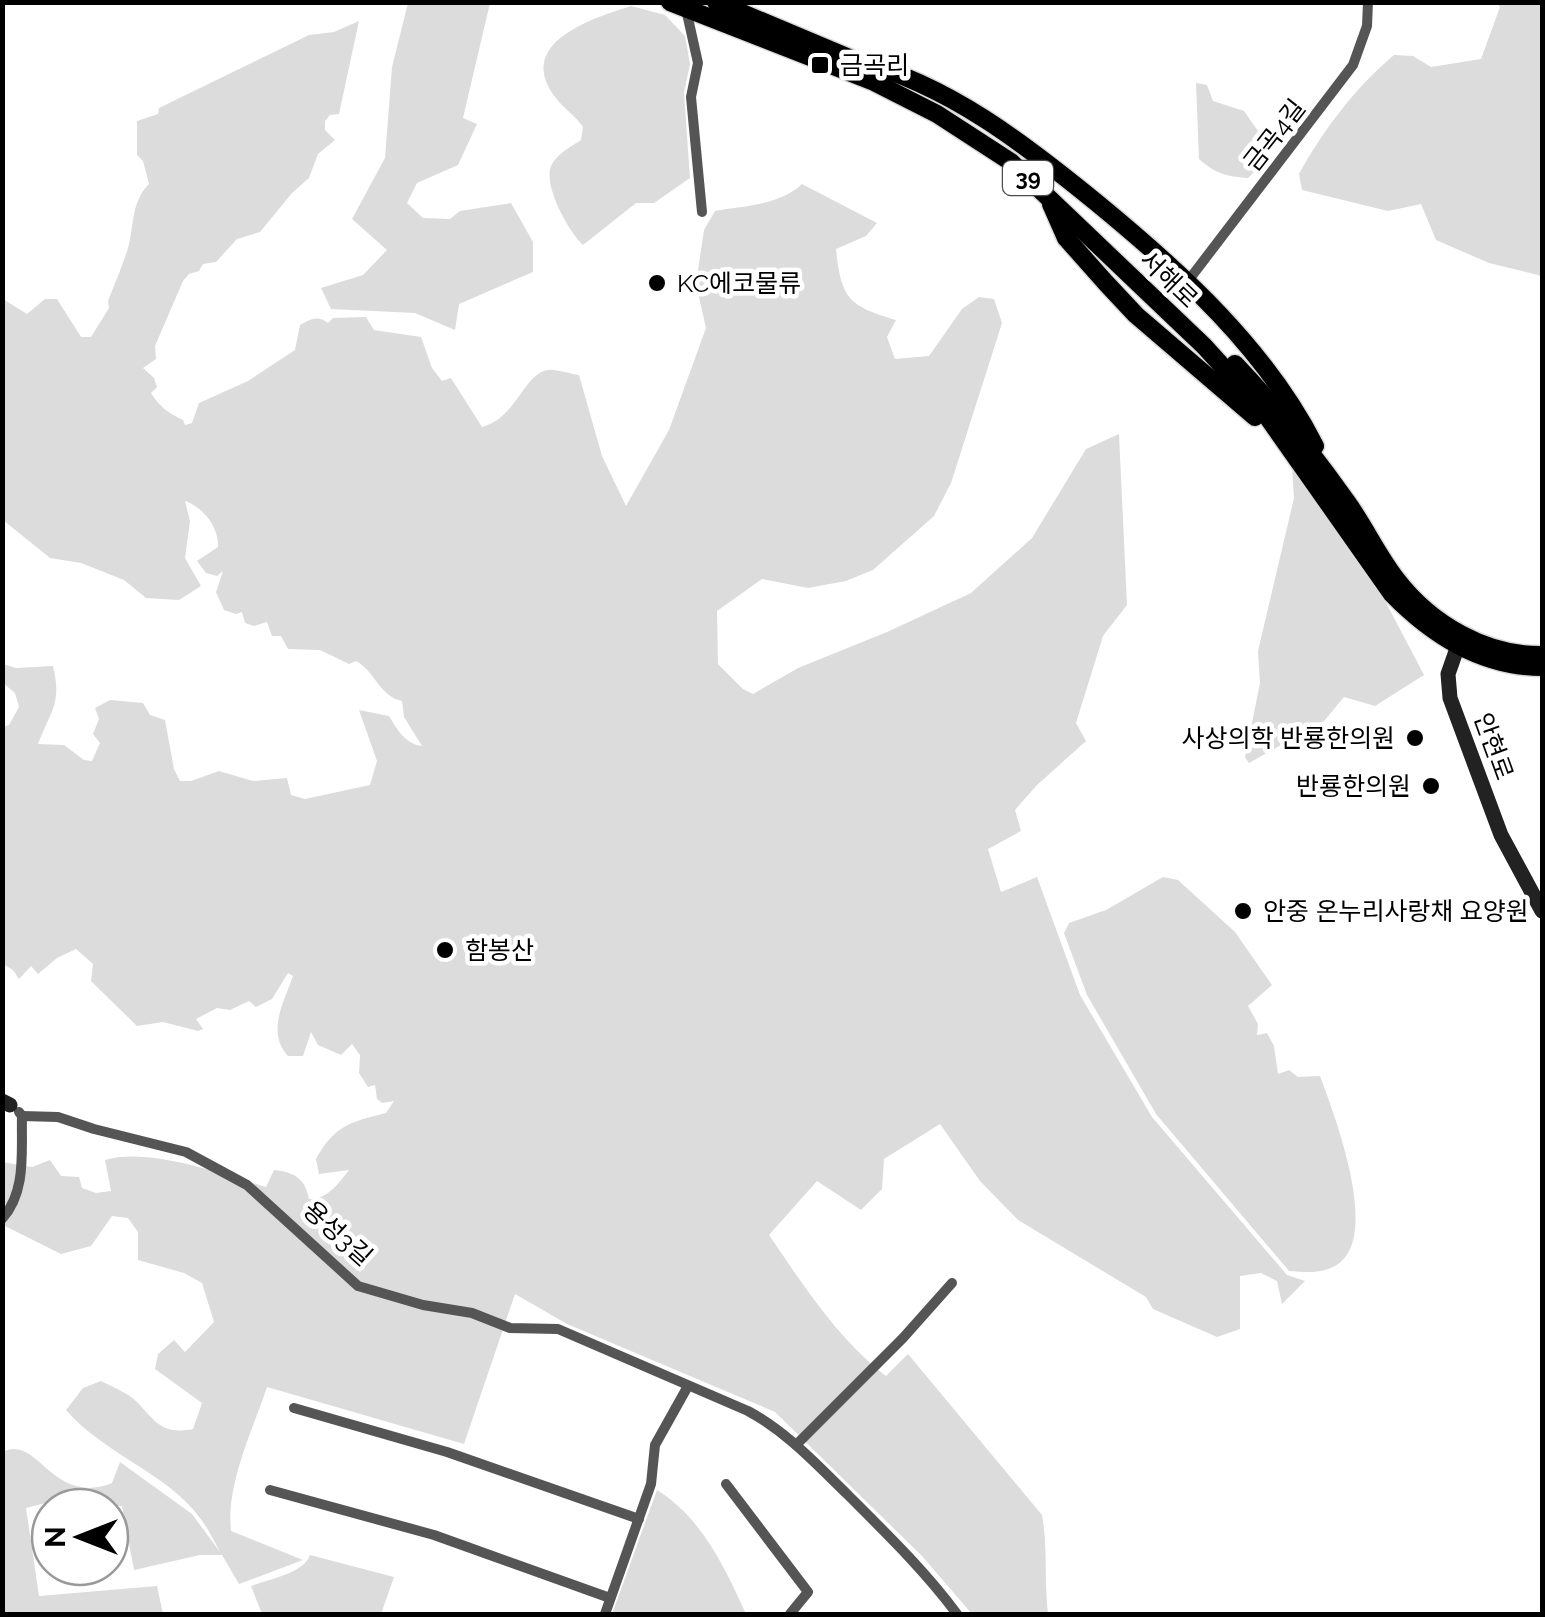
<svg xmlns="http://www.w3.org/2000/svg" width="1545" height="1617" font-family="Raleway,'Noto Sans KR',sans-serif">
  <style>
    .green { fill: #dcdcdc }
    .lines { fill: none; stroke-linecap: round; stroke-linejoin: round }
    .primary-casing { stroke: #dbdbdb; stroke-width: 21 }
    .street { stroke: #555; stroke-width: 10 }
    .secondary { stroke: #222; stroke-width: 15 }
    .primary { stroke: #000; stroke-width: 18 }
    .poi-dot { fill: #000; stroke: #fff; stroke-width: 4 }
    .labels { text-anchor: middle; stroke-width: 9; stroke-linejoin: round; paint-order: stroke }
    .shield { fill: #fff; stroke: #4c4c4c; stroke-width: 2.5 }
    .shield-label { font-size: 22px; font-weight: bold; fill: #000 }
    .poi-label { font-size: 25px; fill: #000; stroke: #fff; text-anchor: start }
    .street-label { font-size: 25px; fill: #000; stroke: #fff }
  </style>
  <rect width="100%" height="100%" fill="#fff"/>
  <g class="green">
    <path d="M408 3H490L463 118 477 124 458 165 417 183 407 203 423 218 450 219 460 211 511 203 533 242V272L459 304 455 330 415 313 331 309 321 288 363 275 387 250 352 219 385 158 392 67Z"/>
    <path d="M1497 3H1542V276L1489 263 1436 240 1421 204 1388 211 1302 190 1299 174C1324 129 1354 89 1394 55L1413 56 1431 67 1481 59 1500 7Z"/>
    <path d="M631 6 665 15 685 36 690 64 684 93 690 178 654 203H636L583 245C569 232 543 186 551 166 556 155 570 147 581 140L583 127C575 115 564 109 556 98 513 43 593 18 631 6Z"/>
    <path d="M359 21 339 114 330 115 325 121V130L335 140 318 154 309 178 292 193 260 232 237 239 216 262 203 264 199 271 189 274 183 281 155 346 156 359 143 368 154 378 157 387 151 393C160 407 168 413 183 420L185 425 192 423 199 403 248 381 295 350 300 325C311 319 318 315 328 323L333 318 366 317 374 330 421 337 432 368 442 381 451 378 482 427C517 418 523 374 548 370 556 369 570 374 579 375L602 456 626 506 669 430 706 328 696 284 704 230 715 211C744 206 780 205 802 184L877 223 866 236 836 249C841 299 849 306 896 320L887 337 895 359 929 356 962 309 979 297 994 299 1002 323 951 483 934 516 873 570 846 581 808 588 762 579 717 611 718 664 743 689 753 694 798 668 887 632 971 593 1032 538 1086 449 1119 434 1127 605 1103 636 1076 723 1086 741 1037 785 1015 810 1021 831 988 849 1001 892 1037 877 1080 995 1152 1117 1287 1275 1305 1281 1282 1304 1277 1281 1261 1273 1240 1276V1329L1217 1337 1153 1309 1146 1297 1018 1220 980 1181 940 1124 884 1159 882 1189 861 1210 817 1181 769 1235C804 1286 837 1338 886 1376L908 1354 1042 1515C1048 1548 1044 1581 1048 1614H972L922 1556 775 1412 567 1324 515 1294 464 1444 267 1387C252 1432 226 1484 231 1531L303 1560 239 1584 222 1555H200L134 1570 122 1506 72 1507 58 1500 26 1508 39 1596 157 1586 163 1614H3V1452C38 1434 52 1507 112 1483L120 1462 192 1514 220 1552C214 1541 208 1528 200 1518 167 1473 104 1454 66 1410L83 1388 101 1381C113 1387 128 1393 137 1402 156 1422 162 1435 193 1429L202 1403 155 1369 158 1354 174 1340 185 1352 214 1322 202 1283 184 1273 138 1260V1232L128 1218 112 1216 91 1246 61 1254 3 1225 2 1162 32 1167 50 1160 61 1176 79 1177 82 1188 96 1193 111 1191 105 1160C148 1147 223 1174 266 1187L274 1170C294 1172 305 1178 309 1199 327 1200 339 1183 349 1170L319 1174 316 1159C334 1126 350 1122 386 1113L394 1101 382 1103 377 1099 375 1085 368 1087 359 1073 360 1055 352 1044 341 1055 318 1045 311 1032 303 1056H288C266 1032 284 1002 293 976L288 973 272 999 256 1007 249 1001 230 1010 217 1008 196 1019 203 1029 198 1031 163 1022 137 1026 91 981 93 964 76 949 57 958 38 974 31 966 19 979 13 970 3 964V727L9 725 19 707 15 693 3 683V664L16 668 53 666C62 704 51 710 38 744L64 745 84 760 92 761 100 743 93 734 99 719 95 708 110 700 143 703 150 715 165 720 174 769 180 781H191L219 771 253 781 287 778 291 795 305 799 370 785 377 761 359 710 389 716C397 729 405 744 422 746L404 717 402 701C379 696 375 671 356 661L349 664 320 650 288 649 281 636H272L267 622 254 626 245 623 242 612 236 614 224 610 216 592 223 571 217 576 206 573 197 561 218 547C219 527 203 507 185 501L190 521 185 558 201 586 179 600 146 598 124 580 81 563 50 558 3 520V299L27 314 45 299H57L81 337H91L109 308 108 301C114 285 121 270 126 254 135 231 129 204 149 184L143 161 137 155V121L158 114 159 108 309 35 334 32Z"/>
    <path d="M1196 83 1207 85 1213 101 1244 111 1260 134 1261 165 1248 178C1228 177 1214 173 1199 159Z"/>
    <path d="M1292 467 1382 595 1424 675 1375 706 1344 697 1324 721 1249 763 1245 757 1260 683 1258 651 1294 498Z"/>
    <path d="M1163 877 1178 880 1235 932 1272 985 1248 1006 1258 1024 1257 1035 1267 1033 1274 1046 1278 1074 1289 1070 1298 1077 1320 1076C1334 1114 1383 1240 1335 1266 1320 1274 1305 1272 1289 1271L1156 1114 1087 995 1064 933 1069 923 1106 910Z"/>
    <path d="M657 1490C702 1518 725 1568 746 1614H612Z"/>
    <path d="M310 1555 394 1577 381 1614H262L251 1586C269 1579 303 1574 310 1555Z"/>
  </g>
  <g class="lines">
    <g class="primary-casing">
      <g id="primary">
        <path d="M670 2 872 81 937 114 1011 162 1204 346 1264 412 1392 594C1433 636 1482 667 1542 667"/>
        <path d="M716 2 859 62"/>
        <path d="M857 61C948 84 1026 145 1097 203 1181 272 1265 348 1315 446"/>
        <path d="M1051 204 1066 238 1106 283 1136 315 1255 417"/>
        <path d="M1235 364C1276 407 1313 454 1347 502 1365 527 1378 556 1397 580 1431 624 1486 656 1542 655"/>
      </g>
    </g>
    <g class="street">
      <path d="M686 9 698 63 691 97 702 212"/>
      <path d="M1188 281 1353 65 1367 26 1368 2"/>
      <path d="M22 1116 58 1117 94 1129 186 1152 247 1185 358 1286 423 1305 472 1313 510 1328 558 1329 748 1411C787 1432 816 1464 848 1495 887 1534 925 1571 957 1614"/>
      <path d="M2 1219C27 1191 21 1151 22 1116L19 1112"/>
      <path d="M294 1408 447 1452 639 1519"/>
      <path d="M796 1445 903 1338 952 1283"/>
      <path d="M726 1484 808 1592 790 1614"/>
      <path d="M270 1490 434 1535 610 1598"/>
      <path d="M605 1614 651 1484 655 1445 688 1386"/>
    </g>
    <g class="secondary">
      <path d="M1461 637 1448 674 1450 698 1501 835 1542 911"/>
      <path d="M2 1101 10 1105"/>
    </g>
    <use href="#primary" class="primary"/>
  </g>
  <g class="poi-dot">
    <rect x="810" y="55" width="20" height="20" rx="5"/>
    <circle cx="657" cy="283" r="10"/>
    <circle cx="1415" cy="738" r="10"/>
    <circle cx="1431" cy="786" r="10"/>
    <circle cx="1243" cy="911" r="10"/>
    <circle cx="445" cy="950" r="10"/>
  </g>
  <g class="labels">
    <rect class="shield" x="1003" y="161" width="50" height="34" rx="8"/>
    <g class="shield-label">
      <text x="1028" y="186">39</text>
    </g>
    <g class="poi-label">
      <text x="840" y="74">금곡리</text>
      <text x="677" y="292">KC에코물류</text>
      <text x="1395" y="747" text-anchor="end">사상의학 반룡한의원</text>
      <text x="1411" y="795" text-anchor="end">반룡한의원</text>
      <text x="1263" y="920">안중 온누리사랑채 요양원</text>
      <text x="465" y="959">함봉산</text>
    </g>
    <g class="street-label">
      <text transform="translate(1274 135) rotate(-52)" y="9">금곡4길</text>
      <text transform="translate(1169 279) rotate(44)" y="9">서해로</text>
      <text transform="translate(1494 746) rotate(70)" y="9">안현로</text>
      <text transform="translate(338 1233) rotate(42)" y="9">용성3길</text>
    </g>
  </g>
  <rect width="1545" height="1617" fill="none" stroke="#000000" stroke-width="10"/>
  <g transform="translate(80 1537) rotate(270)"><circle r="48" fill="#ffffff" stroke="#999999" stroke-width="2.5"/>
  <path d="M0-8L18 38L0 25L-18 38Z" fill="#000000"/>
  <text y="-15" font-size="28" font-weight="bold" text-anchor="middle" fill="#000000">N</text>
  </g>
</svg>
